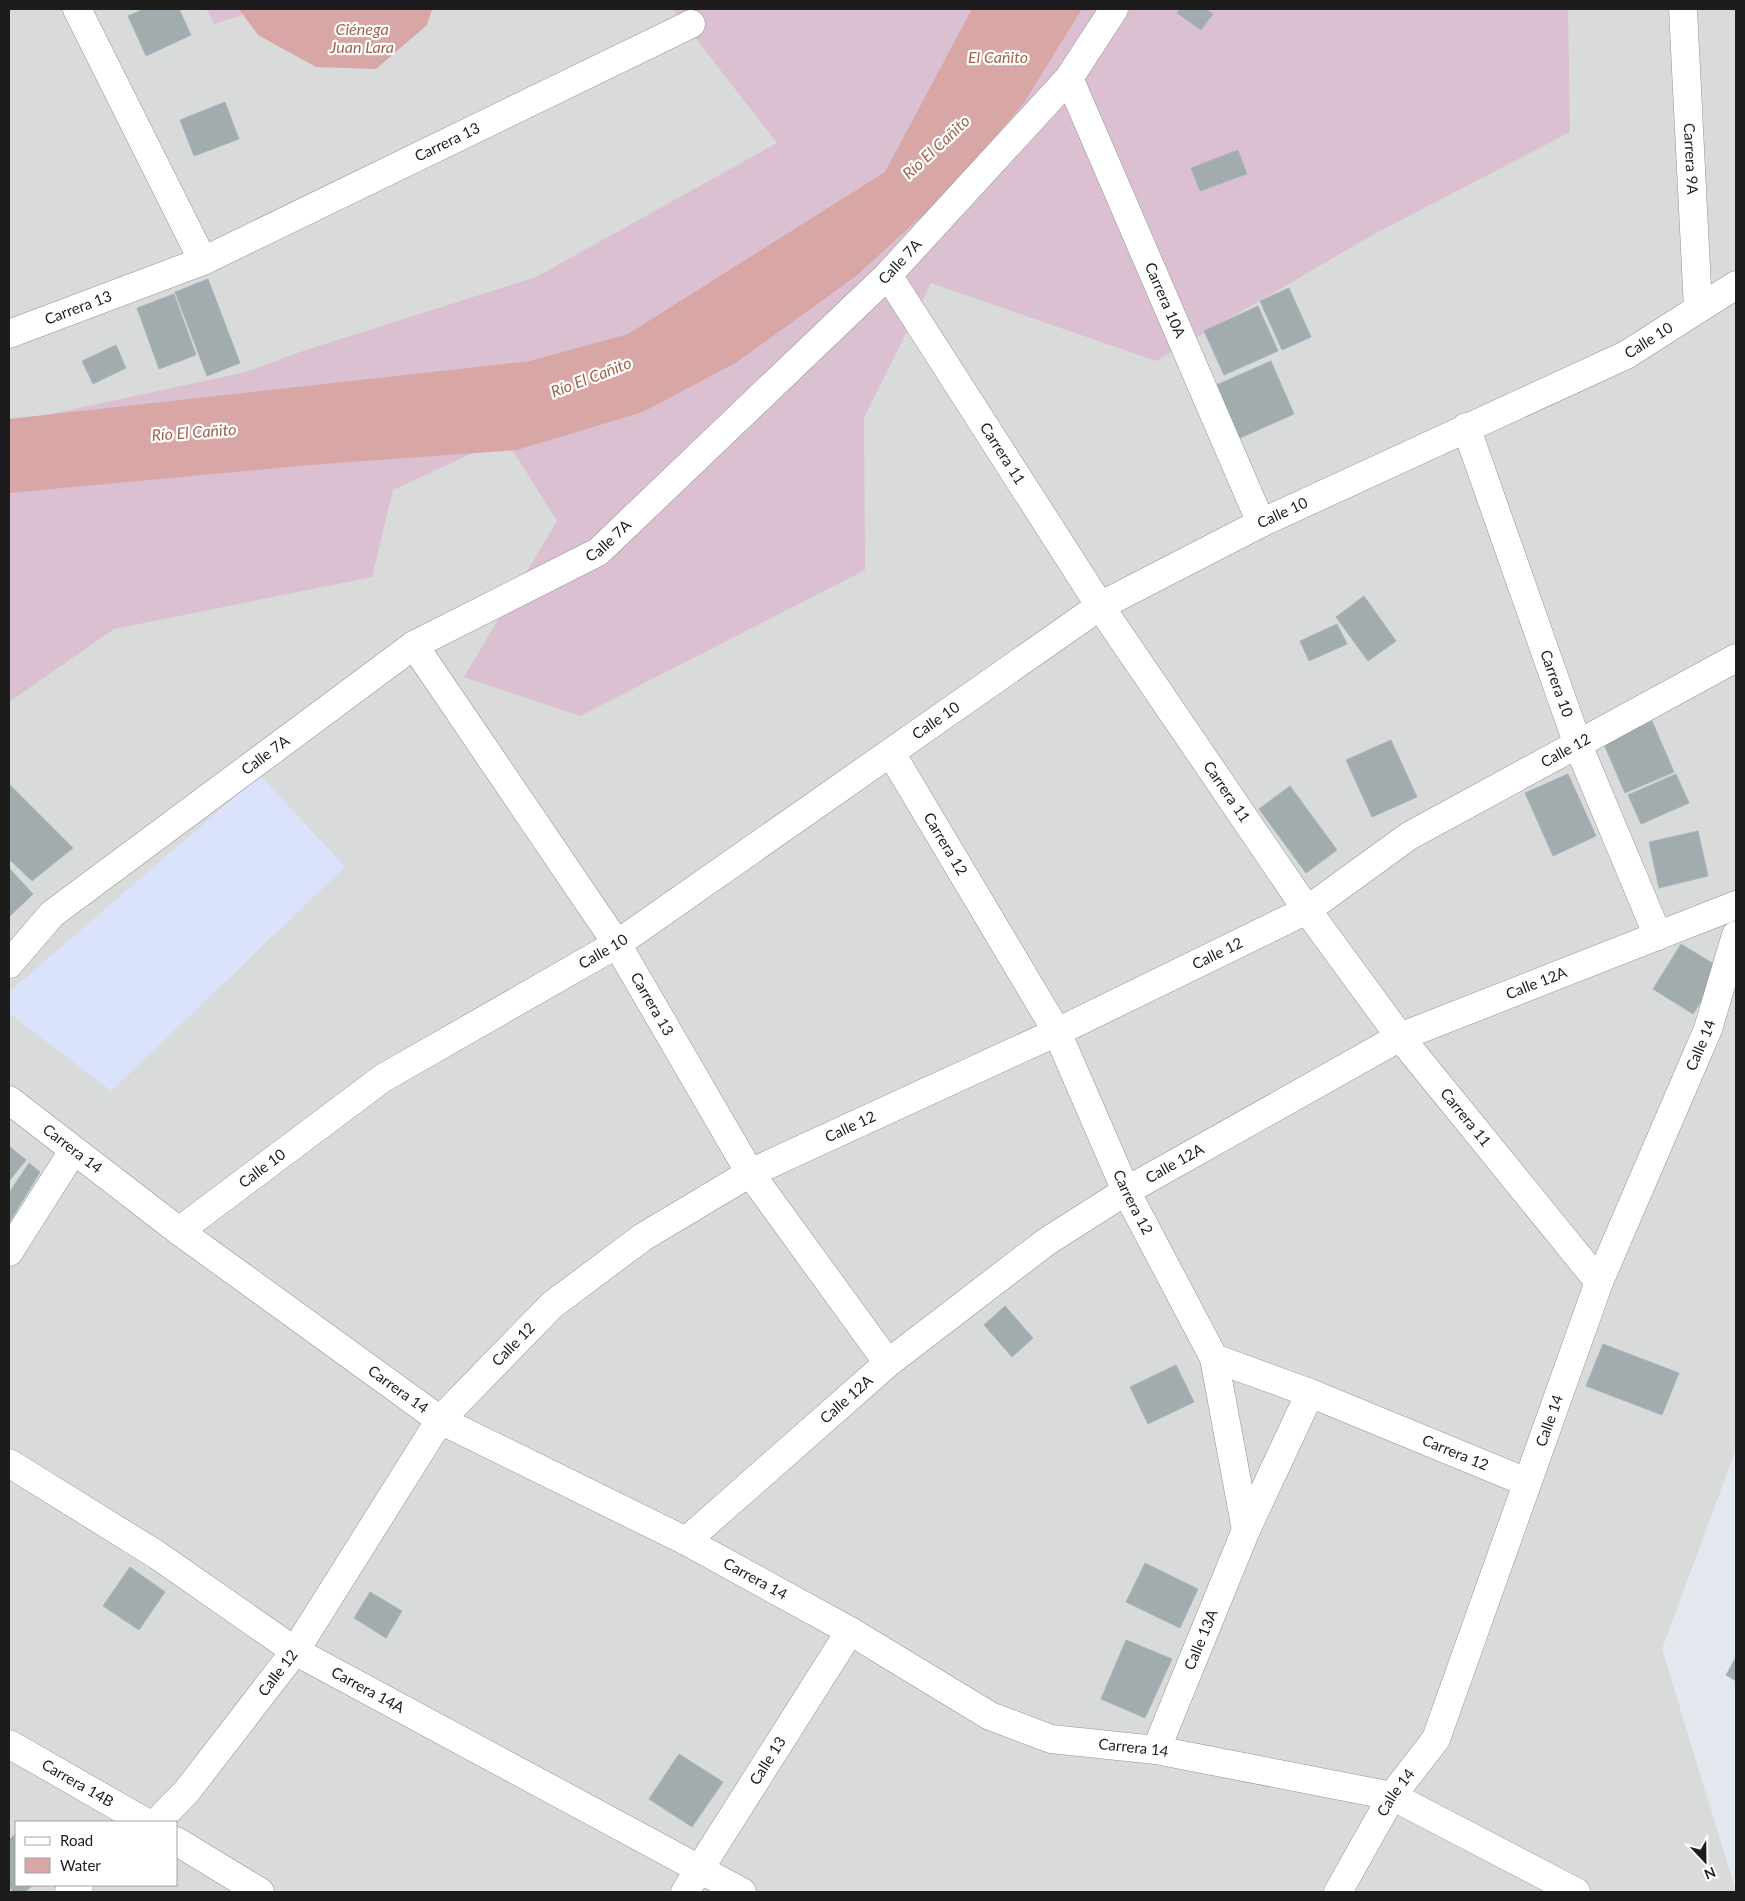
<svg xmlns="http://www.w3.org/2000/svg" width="1745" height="1901" font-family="Lato,sans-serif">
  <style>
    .residential { fill: #d9dada; fill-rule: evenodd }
    .education { fill: #dbe2fc }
    .wetland { fill: #dac0d1 }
    .water { fill: #d8a6a5 }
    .building { fill: #a2abae; stroke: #a6b7bd }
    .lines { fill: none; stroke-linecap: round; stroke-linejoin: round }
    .minor-casing { stroke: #939393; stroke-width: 29 }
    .minor { stroke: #fff; stroke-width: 28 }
    .labels { text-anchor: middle; stroke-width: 4.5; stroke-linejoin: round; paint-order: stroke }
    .street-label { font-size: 15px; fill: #1c1c1c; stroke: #fff }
    .water-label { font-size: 16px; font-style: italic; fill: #9d654d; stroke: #fff }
  </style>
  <rect width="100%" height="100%" fill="#e2e8ed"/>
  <path class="residential" d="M9 9H1736V1449L1662 1649 1736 1892H9ZM16 1822H176V1885H16Z"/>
  <path class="education" d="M260 775 345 867 111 1091 9 1013V992Z"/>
  <g class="wetland">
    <path d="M207 9H261L214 24Z"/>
    <path d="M673 9H1568L1570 132 1376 233 1156 361 931 283 864 417 865 570 580 716 464 677 557 521 505 438 393 490 372 577 114 629 9 702V423L246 372 303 351 536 277 777 143Z"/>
  </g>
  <g class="water">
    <path d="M239 9H432L427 25 376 69 316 67 258 35Z"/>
    <path d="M972 9H1082L1025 101 956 185 856 276 737 362 643 412 517 450 309 465 9 493V419L530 361 628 334 885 172Z"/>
  </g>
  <g class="building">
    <path d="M144 9H179L191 35 146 56 128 16Z"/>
    <path d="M1180 9H1205L1213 14 1201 30 1177 13Z"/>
    <path d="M225 102 239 139 194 156 180 120Z"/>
    <path d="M1238 150 1247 174 1200 191 1191 168Z"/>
    <path d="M208 279 240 363 207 376 175 292Z"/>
    <path d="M1289 288 1311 337 1282 350 1260 301Z"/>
    <path d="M174 294 196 355 159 369 137 308Z"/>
    <path d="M1258 306 1278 351 1224 375 1204 331Z"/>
    <path d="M116 345 126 368 93 384 82 361Z"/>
    <path d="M1271 361 1294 414 1238 439 1214 386Z"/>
    <path d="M1364 596 1396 641 1368 661 1336 617Z"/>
    <path d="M1337 624 1347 644 1309 661 1300 641Z"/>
    <path d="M1652 721 1674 772 1625 793 1603 742Z"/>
    <path d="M1391 740 1417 797 1372 817 1346 760Z"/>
    <path d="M1568 774 1596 836 1553 856 1525 793Z"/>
    <path d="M1676 774 1689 803 1641 824 1628 795Z"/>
    <path d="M9 784 73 848 32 881 9 859Z"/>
    <path d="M1290 786 1337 850 1306 873 1259 809Z"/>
    <path d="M1698 831 1708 876 1659 888 1649 842Z"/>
    <path d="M9 868 33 894 9 917Z"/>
    <path d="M1681 944 1722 969 1693 1014 1653 989Z"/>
    <path d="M9 1146 26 1160 9 1181Z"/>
    <path d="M29 1163 40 1172 9 1223V1193Z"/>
    <path d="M1005 1306 1033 1338 1012 1357 984 1325Z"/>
    <path d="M1603 1344 1679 1373 1662 1415 1586 1386Z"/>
    <path d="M1176 1365 1194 1402 1148 1424 1130 1387Z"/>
    <path d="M1145 1563 1198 1589 1180 1628 1126 1602Z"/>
    <path d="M130 1567 165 1592 139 1630 103 1606Z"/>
    <path d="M370 1592 402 1611 386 1638 354 1618Z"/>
    <path d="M1126 1640 1172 1659 1145 1718 1101 1699Z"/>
    <path d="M1736 1657V1681L1726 1675Z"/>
    <path d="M679 1754 723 1782 692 1827 649 1799Z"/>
    <path d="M16 1833V1885H33L25 1892H14L9 1887V1840Z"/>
  </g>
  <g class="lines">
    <g class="minor-casing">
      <g id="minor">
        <path d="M77 9 203 261"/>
        <path id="s1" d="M1683 9 1698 308"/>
        <path id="s2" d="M1069 78 1261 523"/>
        <path id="s3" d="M888 275 1100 606 1307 910 1400 1037 1599 1282"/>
        <path id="s4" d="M9 334 203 261 691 24"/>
        <path id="s5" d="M1466 427 1578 745 1658 936"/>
        <path id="s6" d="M414 645 617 944 750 1173 888 1363"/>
        <path id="s7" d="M891 753 1057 1032 1126 1191 1214 1358 1310 1393 1526 1482"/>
        <path id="s8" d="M9 964 52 914 414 645 598 552 888 275 1069 78 1114 9"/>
        <path id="s9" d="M9 1100 179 1231 440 1420 686 1541 850 1631 990 1716 1051 1739 1156 1750 1392 1796 1576 1892"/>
        <path id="s10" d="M179 1231 383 1078 617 944 1100 606 1261 523 1626 355 1736 285"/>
        <path d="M9 1252 73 1151"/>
        <path d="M1214 1358 1246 1530"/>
        <path id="s11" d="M9 1463 157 1555 295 1651 742 1892"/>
        <path id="s12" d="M686 1541 888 1363 1046 1242 1126 1191 1400 1037 1736 905"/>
        <path id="s13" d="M9 1744 145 1822"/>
        <path id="s14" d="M1156 1750 1246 1530 1310 1393"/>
        <path id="s15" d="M157 1822 187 1791 295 1651 440 1420 552 1305 643 1237 750 1173 1057 1032 1307 910 1409 836 1736 658"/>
        <path d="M176 1841 260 1892"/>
        <path d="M69 1892 79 1885"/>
        <path id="s16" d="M685 1892 850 1631"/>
        <path id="s17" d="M1338 1892 1392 1796 1436 1739 1599 1282 1708 1029 1736 935"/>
      </g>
    </g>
    <use href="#minor" class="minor"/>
  </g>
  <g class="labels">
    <g class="street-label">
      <text dy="5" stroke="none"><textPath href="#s4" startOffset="479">Carrera 13</textPath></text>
      <text dy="5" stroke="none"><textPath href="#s1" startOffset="150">Carrera 9A</textPath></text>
      <text dy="5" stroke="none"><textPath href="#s8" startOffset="1142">Calle 7A</textPath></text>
      <text dy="5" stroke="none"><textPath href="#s2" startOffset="242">Carrera 10A</textPath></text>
      <text dy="5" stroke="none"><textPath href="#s4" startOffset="74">Carrera 13</textPath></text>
      <text dy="5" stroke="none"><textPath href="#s10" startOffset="1724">Calle 10</textPath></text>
      <text dy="5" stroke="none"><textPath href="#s3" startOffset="212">Carrera 11</textPath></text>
      <text dy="5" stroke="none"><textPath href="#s10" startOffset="1319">Calle 10</textPath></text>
      <text dy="5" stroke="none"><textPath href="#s8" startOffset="738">Calle 7A</textPath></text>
      <text dy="5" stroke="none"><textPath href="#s5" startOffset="272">Carrera 10</textPath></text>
      <text dy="5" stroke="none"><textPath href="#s10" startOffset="914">Calle 10</textPath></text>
      <text dy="5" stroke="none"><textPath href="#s15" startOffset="1812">Calle 12</textPath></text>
      <text dy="5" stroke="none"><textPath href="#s8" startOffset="332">Calle 7A</textPath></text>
      <text dy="5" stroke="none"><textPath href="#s3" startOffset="618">Carrera 11</textPath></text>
      <text dy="5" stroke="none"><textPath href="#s7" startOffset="106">Carrera 12</textPath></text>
      <text dy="5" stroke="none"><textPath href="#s10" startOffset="509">Calle 10</textPath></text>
      <text dy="5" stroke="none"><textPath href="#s15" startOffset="1408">Calle 12</textPath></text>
      <text dy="5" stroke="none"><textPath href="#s12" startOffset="1024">Calle 12A</textPath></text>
      <text dy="5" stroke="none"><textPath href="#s6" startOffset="431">Carrera 13</textPath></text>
      <text dy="5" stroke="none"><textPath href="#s17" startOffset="925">Calle 14</textPath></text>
      <text dy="5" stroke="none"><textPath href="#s3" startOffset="1022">Carrera 11</textPath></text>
      <text dy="5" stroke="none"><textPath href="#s15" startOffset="1002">Calle 12</textPath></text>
      <text dy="5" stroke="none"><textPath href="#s9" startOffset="80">Carrera 14</textPath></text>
      <text dy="5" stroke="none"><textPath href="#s12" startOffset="619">Calle 12A</textPath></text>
      <text dy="5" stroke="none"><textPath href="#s10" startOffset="104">Calle 10</textPath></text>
      <text dy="5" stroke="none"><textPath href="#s7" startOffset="511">Carrera 12</textPath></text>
      <text dy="5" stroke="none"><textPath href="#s15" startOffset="598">Calle 12</textPath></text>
      <text dy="5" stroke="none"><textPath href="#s9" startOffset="485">Carrera 14</textPath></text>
      <text dy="5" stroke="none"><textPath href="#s12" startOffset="214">Calle 12A</textPath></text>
      <text dy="5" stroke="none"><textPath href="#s17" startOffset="520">Calle 14</textPath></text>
      <text dy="5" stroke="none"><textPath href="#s7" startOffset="946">Carrera 12</textPath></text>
      <text dy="5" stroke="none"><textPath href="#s9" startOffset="890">Carrera 14</textPath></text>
      <text dy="5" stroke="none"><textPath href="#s14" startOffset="119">Calle 13A</textPath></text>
      <text dy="5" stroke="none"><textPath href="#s15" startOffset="192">Calle 12</textPath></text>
      <text dy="5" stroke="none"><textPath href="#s11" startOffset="425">Carrera 14A</textPath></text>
      <text dy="5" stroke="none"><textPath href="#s9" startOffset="1310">Carrera 14</textPath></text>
      <text dy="5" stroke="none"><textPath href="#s16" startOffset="155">Calle 13</textPath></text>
      <text dy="5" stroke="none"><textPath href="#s13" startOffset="79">Carrera 14B</textPath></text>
      <text dy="5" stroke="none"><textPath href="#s17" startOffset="115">Calle 14</textPath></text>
    </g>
    <g class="water-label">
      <text x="362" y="35">Ciénega<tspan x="362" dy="18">Juan Lara</tspan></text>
      <text x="998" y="63">El Cañito</text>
      <text transform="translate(936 147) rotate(-43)" y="6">Río El Cañito</text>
      <text transform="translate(591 377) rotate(-21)" y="6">Río El Cañito</text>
      <text transform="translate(194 432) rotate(-4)" y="6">Río El Cañito</text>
    </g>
  </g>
  <rect width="1745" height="1901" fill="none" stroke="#1c1c1c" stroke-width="20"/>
  <rect x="15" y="1821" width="162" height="65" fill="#ffffff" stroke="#a4a4a4"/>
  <rect x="25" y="1837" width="25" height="8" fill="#ffffff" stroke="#a4a4a4"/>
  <text x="60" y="1846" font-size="15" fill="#1c1c1c">Road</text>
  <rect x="25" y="1858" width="25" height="15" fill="#d8a6a5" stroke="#a4a4a4"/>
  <text x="60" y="1871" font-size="15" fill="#1c1c1c">Water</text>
  <g transform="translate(1705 1861) rotate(158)" stroke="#ffffff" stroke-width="4" paint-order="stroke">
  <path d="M0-4L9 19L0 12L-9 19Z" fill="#1c1c1c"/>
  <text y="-8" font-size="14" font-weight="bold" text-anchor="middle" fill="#1c1c1c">N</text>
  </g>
</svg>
